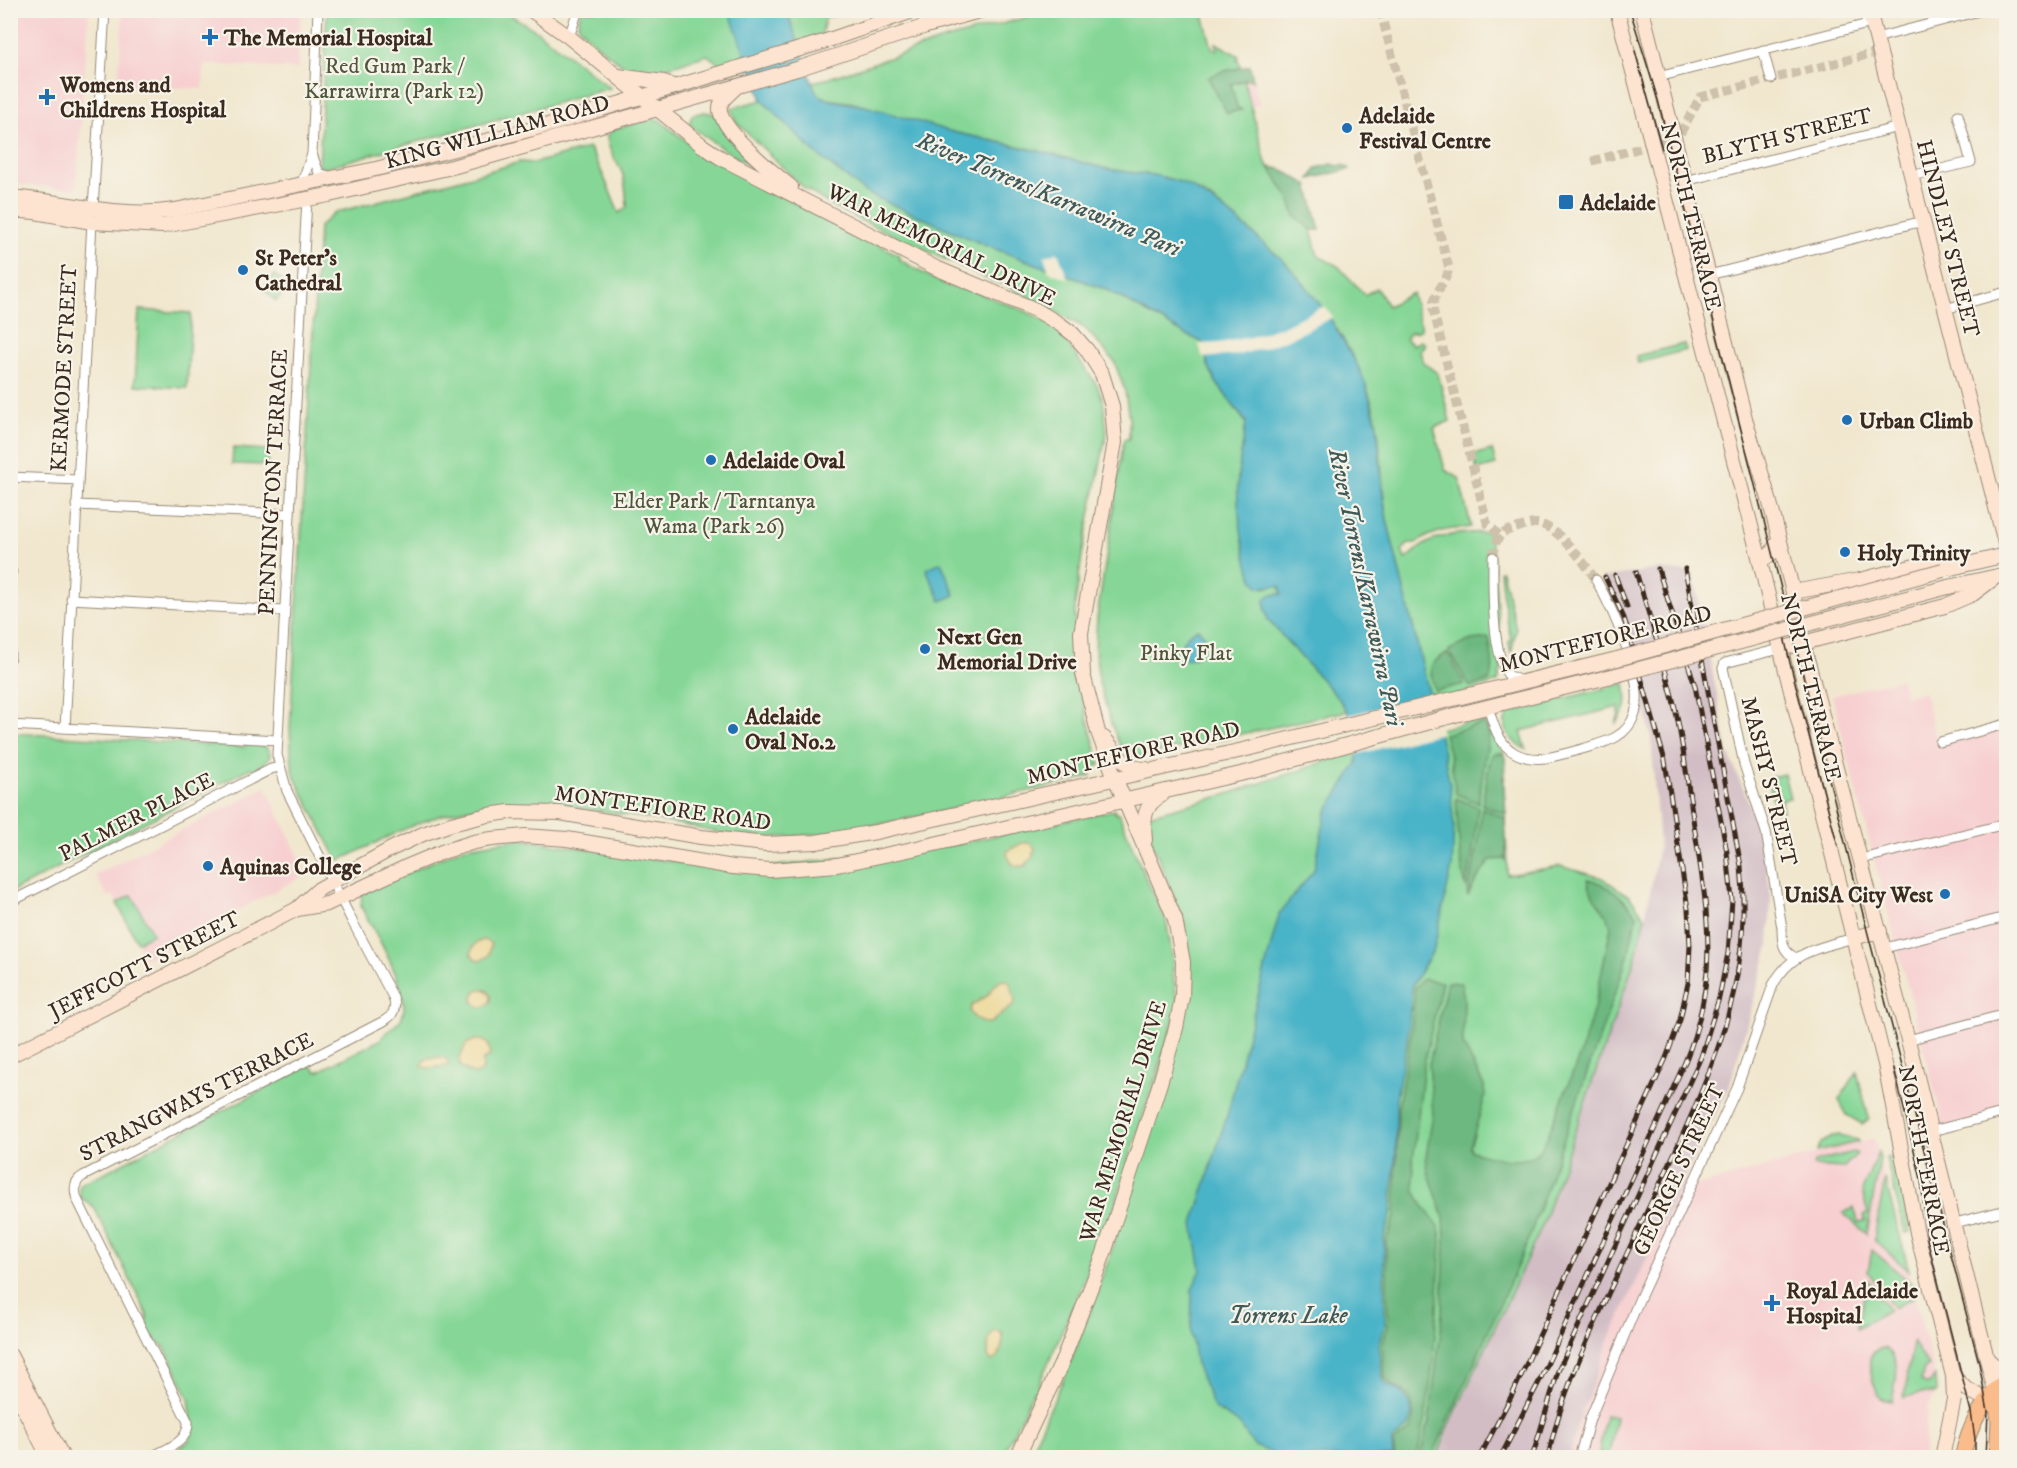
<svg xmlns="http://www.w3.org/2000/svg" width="2017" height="1468" font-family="'IM FELL DW Pica',serif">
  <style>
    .built { fill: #f7cfd0 }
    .industrial { fill: #d2bdc5 }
    .green { fill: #86d797; stroke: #60805a; stroke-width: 1.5 }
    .forest { fill: #6cb880; stroke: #54714f; stroke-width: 1.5 }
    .sand { fill: #eeda9e; stroke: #94825e; stroke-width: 1.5 }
    .water { fill: #4ab3c8; stroke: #426e73; stroke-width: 1.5 }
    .pier { fill: #f1e7ce }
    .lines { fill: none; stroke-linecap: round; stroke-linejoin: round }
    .street-tunnel { stroke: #cdc1ab; stroke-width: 9; stroke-dasharray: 9 4.5; stroke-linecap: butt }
    .street-casing { stroke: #968876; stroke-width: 11 }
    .secondary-casing { stroke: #968876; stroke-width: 16 }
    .primary-casing { stroke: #968876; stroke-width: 17 }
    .street { stroke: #fff; stroke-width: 9 }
    .secondary { stroke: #fde4d1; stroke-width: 14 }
    .primary { stroke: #fabc8b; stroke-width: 15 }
    .tram { stroke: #3b2a1e; stroke-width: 1.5 }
    .rail-casing { stroke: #3b2a1e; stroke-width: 5 }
    .rail { stroke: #f7f3e8; stroke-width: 3; stroke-dasharray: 9; stroke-linecap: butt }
    .secondary-bridge-casing { stroke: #968876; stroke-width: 16; stroke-linecap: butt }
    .secondary-bridge { stroke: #fde4d1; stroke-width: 14 }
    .poi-dot { fill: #1f6fb2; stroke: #f7f3e8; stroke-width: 2 }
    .labels { text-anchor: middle; stroke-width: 4.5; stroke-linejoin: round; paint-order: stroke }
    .poi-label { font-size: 22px; font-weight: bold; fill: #3b2a1e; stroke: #f7f3e8; text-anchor: start }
    .park-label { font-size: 22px; fill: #4e553c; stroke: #f7f3e8 }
    .street-label { font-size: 22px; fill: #3b2a1e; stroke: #f7f3e8 }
    .water-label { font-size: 24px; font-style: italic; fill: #405a5a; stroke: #f7f3e8 }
  </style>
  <rect width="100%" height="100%" fill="#f7f3e8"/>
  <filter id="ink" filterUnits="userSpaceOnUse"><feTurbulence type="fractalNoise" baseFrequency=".0167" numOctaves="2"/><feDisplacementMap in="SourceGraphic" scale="12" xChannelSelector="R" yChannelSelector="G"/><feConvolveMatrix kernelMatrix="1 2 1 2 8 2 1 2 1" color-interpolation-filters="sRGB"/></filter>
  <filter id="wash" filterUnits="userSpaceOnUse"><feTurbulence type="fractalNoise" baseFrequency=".008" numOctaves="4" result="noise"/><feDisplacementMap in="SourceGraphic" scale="24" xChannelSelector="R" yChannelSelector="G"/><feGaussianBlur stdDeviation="1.35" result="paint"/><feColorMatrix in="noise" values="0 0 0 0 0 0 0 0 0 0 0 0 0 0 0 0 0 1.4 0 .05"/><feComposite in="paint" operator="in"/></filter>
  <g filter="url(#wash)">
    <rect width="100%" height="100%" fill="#f1e7ce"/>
    <g class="built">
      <path d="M10 11H89L76 189 11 184Z"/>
      <path d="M123 11H301L298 69 204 64 203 89 118 85Z"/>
      <path d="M1249 79 1253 81 1260 104 1242 110 1231 84Z"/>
      <path d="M1901 679 1905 696 1924 692 1937 742 2006 724V1112L1944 1128 1832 696Z"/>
      <path d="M266 787 307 874 145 959 113 895 108 897 95 875Z"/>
      <path d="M1874 1138 1935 1375 1936 1393 1927 1408 1924 1457 1570 1458 1577 1426 1611 1335 1684 1178 1700 1185Z"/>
    </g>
    <path class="industrial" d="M1658 569 1693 572 1728 752 1751 808 1762 844 1771 896 1769 946 1730 1084 1684 1178 1611 1336 1577 1426 1570 1457 1437 1458 1449 1426 1542 1226 1639 949 1659 846 1651 737 1639 681 1615 605 1601 578Z"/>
    <g class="green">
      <path d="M581 10 850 11 825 18 820 43 729 71 707 55 646 74C643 74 639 74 637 73 625 68 581 35 578 23Z"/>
      <path d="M327 11H504L537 31 610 88 323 168 319 167Z"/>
      <path d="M1050 11H1202L1212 48 1217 50 1216 43 1239 56 1237 61 1239 62 1266 163 1269 167 1280 169 1308 185 1320 230H1311L1318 256 1338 266 1365 295 1376 288 1388 306 1412 293 1421 328 1419 331 1410 332 1406 339 1413 345 1421 341 1425 344 1420 351 1423 362 1438 374 1450 421 1434 428 1445 470 1459 478 1471 527 1445 530 1430 535 1416 543H1409L1402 551 1405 559C1413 556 1416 549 1424 545 1443 533 1467 533 1489 532L1493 557 1502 664 1498 682 1431 703 1387 520C1380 481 1383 441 1372 403 1349 330 1298 271 1240 222 1222 207 1201 190 1180 182 1157 173 1131 174 1108 169 1086 165 1064 157 1042 152 1013 144 983 139 953 132 925 125 898 116 870 108 863 106 856 103 848 102 830 99 819 102 811 82L826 79 943 40Z"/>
      <path d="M762 100 814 152 868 194 987 246 1105 289 1185 334 1202 342 1208 365 1216 382 1246 423 1238 478 1239 512 1250 571 1264 588 1280 585 1282 594 1270 595 1268 620 1339 699 1347 711 1133 758 1120 746 1111 723 1099 682 1095 649 1097 618 1124 439H1129V419L1125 391 1114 361 1085 328 1004 284 994 282 835 208 804 188 736 122 731 108Z"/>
      <path d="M704 112 715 114 769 177 729 153 689 125 692 115Z"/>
      <path d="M652 119 659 120 703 154 899 255 900 260C917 269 950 292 968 289L1025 311 1054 325 1097 385 1103 400 1107 431 1082 555 1075 605V650L1079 687 1100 765 1091 767V776C1029 791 968 806 906 819 858 828 806 839 757 837 720 836 683 823 646 818 582 808 517 796 453 812 413 822 377 843 340 860L337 859 296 780 292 767 290 728 319 227 334 213 465 178 520 162 534 163 589 148C602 168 609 191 619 213L627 207C626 196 626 183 622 172 616 160 607 149 607 135L614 129Z"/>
      <path d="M275 275 289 287 276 301 263 289Z"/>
      <path d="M139 310 191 313 187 388 135 385Z"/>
      <path d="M1684 344 1686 350 1638 363 1636 356Z"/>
      <path d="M233 448 269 450 268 465 232 464Z"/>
      <path d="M1492 450 1496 465 1477 470 1473 455Z"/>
      <path d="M1500 571H1502L1516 629 1511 654 1509 642 1511 640 1502 591Z"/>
      <path d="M1625 683C1628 703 1629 708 1615 724L1619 715V707L1521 731 1526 749C1512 743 1498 727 1509 713Z"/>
      <path d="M1481 719C1484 721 1504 752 1506 758 1501 796 1508 836 1507 875L1560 866 1602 878 1629 896 1645 917 1636 956 1542 1226 1449 1426 1437 1457 1028 1458 1070 1364 1109 1259 1189 960 1181 917 1150 836 1148 815 1225 795 1375 745Z"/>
      <path d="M11 733 244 747 246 743 263 745 269 750 270 757 265 763 253 770 250 768 11 892Z"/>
      <path d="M1784 774 1790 798 1780 800 1783 811 1776 812 1768 778Z"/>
      <path d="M1114 810 1116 814H1119L1143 872 1166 920 1173 960V975L1178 1004 1101 1250 1094 1248 1087 1266 1090 1268 1034 1395 1033 1392 1002 1457H175L177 1449 188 1442 193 1432 189 1398 165 1348 148 1332 147 1314 94 1207 80 1197 79 1186 81 1183 102 1174 310 1065 317 1072 380 1040C387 1030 399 1025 402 1017 413 995 373 928 361 907L362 893 465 847 520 839 737 871 957 844Z"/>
      <path d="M132 895 153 934 137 942 117 903Z"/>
      <path d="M1857 1072 1869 1119 1862 1124 1847 1115 1839 1100Z"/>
      <path d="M1839 1135 1857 1140 1858 1142 1817 1152 1821 1143 1834 1136Z"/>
      <path d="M1853 1152 1857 1154 1843 1168 1813 1166 1814 1162Z"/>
      <path d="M1878 1152 1880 1159 1867 1234 1843 1213 1854 1208 1858 1222 1865 1221 1864 1215 1868 1214 1862 1191Z"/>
      <path d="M1895 1156 1910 1232 1905 1233 1886 1158Z"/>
      <path d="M1885 1179 1909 1271 1874 1240Z"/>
      <path d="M1872 1250 1912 1284 1915 1296 1894 1308 1868 1272Z"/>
      <path d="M1868 1280 1889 1310 1857 1328Z"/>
      <path d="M1913 1342 1929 1366 1924 1369 1921 1381 1925 1384H1929L1935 1376 1936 1393H1921L1904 1398Z"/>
      <path d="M1884 1348C1904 1358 1895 1383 1892 1401L1882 1399 1878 1395C1872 1379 1860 1351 1884 1348Z"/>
      <path d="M1605 1415 1616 1417 1609 1455 1599 1453Z"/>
    </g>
    <g class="forest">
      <path d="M1250 66 1253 81 1249 79 1231 84 1237 107 1242 110 1227 113 1208 78 1220 72Z"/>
      <path d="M1332 164 1338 166 1343 165 1350 169 1310 179 1317 168Z"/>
      <path d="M1269 167 1280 169 1308 185 1320 230H1311L1295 216 1289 198Z"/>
      <path d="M1489 638C1490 647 1497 676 1488 681 1483 684 1475 685 1469 686L1449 650 1471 640Z"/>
      <path d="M1448 653 1464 684 1435 691C1430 668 1425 665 1448 653Z"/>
      <path d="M1485 723 1489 736 1478 803 1456 794 1450 756 1444 734Z"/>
      <path d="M1497 753 1504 754 1506 760 1503 778 1506 814 1482 805 1490 760 1493 754Z"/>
      <path d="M1456 798 1478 807 1474 844 1466 888 1460 857Z"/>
      <path d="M1482 808 1505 818 1506 859 1490 860 1477 879 1468 896 1467 895 1477 848Z"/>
      <path d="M1588 879C1610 885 1623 897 1637 915L1628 956 1527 1244 1432 1457H1420L1429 1421 1441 1328 1445 1241 1444 1218 1428 1171 1426 1157 1433 1114 1429 1064 1447 982 1461 983 1464 998 1463 1044 1484 1086 1485 1097 1470 1147 1471 1151C1496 1157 1526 1171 1544 1145L1581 1052 1594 1009 1611 927C1605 906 1590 901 1588 879Z"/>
      <path d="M1423 979 1442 982 1424 1064 1413 1161 1415 1191 1423 1206 1439 1226 1441 1241C1437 1314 1434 1387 1417 1457H1395L1393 1443 1410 1430 1414 1419 1413 1408 1409 1397 1402 1390 1390 1384 1385 1377 1382 1345 1388 1326 1386 1241 1395 1216 1398 1107 1411 1034 1415 987Z"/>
    </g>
    <g class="sand">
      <path d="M1022 843H1030L1035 848 1032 857 1025 866H1015C1010 862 1007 858 1007 851Z"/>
      <path d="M485 940 491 944 489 955 482 960 475 959 471 954C472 945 477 941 485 940Z"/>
      <path d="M1002 980 1009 981 1015 998 1014 1005 990 1023C982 1024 972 1018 970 1011L972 1005 987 996 994 986Z"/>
      <circle cx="482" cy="998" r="9"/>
      <path d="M475 1040H482L488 1044 490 1051 489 1057 483 1060V1069L479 1073 473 1074 461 1067 459 1060 466 1044Z"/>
      <path d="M443 1057 449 1062 447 1066 430 1068 423 1067 422 1064 427 1058Z"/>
      <path d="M994 1331 1002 1333C1005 1340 1000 1357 993 1361L988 1357C989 1348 986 1338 994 1331Z"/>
    </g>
    <g class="water">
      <path d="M729 11H787L815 90 819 95 830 100 865 106 953 132 1043 152 1107 169 1158 176 1181 182 1193 188 1230 214 1284 261 1305 285 1328 315 1357 364 1366 385 1377 425 1383 498 1387 520 1443 750 1450 785 1454 827 1452 867 1434 949 1413 984 1411 997 1408 1036 1396 1098V1150L1391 1215 1384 1238V1249L1385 1326 1379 1345 1383 1378 1387 1385 1401 1391 1407 1399 1411 1408 1412 1418 1408 1427 1392 1441 1393 1457H1276L1275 1454 1254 1446 1239 1424 1214 1408 1196 1364 1191 1334 1192 1289 1201 1270 1193 1224 1228 1112 1279 914 1314 870 1326 813 1357 763 1356 736 1347 711 1339 699 1268 620 1265 609V599L1270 595 1282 594 1280 586 1259 587C1243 571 1236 501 1238 478 1239 460 1244 441 1246 422L1216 382 1208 365 1202 342 1185 334 1105 289 987 246 868 194 814 152 762 100Z"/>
      <path d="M941 562 955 595 941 601 926 569Z"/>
      <path d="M1198 629 1204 635C1205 648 1198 661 1184 658 1176 646 1186 633 1198 629Z"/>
    </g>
    <g class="pier">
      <path d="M1058 252 1067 276 1069 279 1049 272 1044 256Z"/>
      <path d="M1324 306 1333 317 1291 338 1264 348 1237 355 1203 358 1199 344 1219 343 1251 337 1281 327Z"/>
      <path d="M1432 695 1442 733 1354 755 1353 737 1345 716Z"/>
    </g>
  </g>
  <g filter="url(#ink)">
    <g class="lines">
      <g class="street-tunnel">
        <path d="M1380 10 1449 268C1447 283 1432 293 1433 309L1487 523 1500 536"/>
        <path d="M1592 161 1678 138 1700 97 1879 52"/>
        <path d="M1493 557C1494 543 1499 532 1513 529 1521 527 1532 522 1540 524 1561 530 1584 563 1596 580"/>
      </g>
      <g class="street-casing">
        <g id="street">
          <path d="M569 37 578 10"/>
          <path d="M1876 38 1983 10"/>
          <path d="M1763 50 1771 79"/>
          <path d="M1658 77 1872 23"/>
          <path d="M312 154 319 173 331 177"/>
          <path d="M1911 176 1971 162 1958 115"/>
          <path d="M1685 181 1899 127"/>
          <path d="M301 185 312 154 318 10"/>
          <path d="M93 209 105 10"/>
          <path d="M1709 275 1923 221"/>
          <path d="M1945 309 2006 292"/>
          <path d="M10 477 78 480"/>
          <path d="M76 505 290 514"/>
          <path d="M1493 557C1493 585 1491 654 1509 676L1521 681"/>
          <path d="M10 572H12"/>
          <path d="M71 599 284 611"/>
          <path d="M10 641V658"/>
          <path d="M1780 649 1725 663 1723 668 1744 764 1766 832 1782 928C1782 941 1782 953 1797 958"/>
          <path d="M1488 707C1493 723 1498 744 1515 753 1524 758 1536 759 1546 758 1561 755 1604 744 1616 737 1625 732 1632 723 1635 713 1646 681 1612 608 1596 580"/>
          <path d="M10 725 277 740"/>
          <path d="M65 728 92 222"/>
          <path d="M1940 742 2006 724"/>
          <path d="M1861 859 2006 824"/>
          <path d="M10 902 271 769 279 767"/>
          <path d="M1885 948 2006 917"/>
          <path d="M1908 1040 2006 1014"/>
          <path d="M1932 1131 2006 1112"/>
          <path d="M1955 1223 2006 1210"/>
          <path d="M149 1458C165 1449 189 1443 188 1422L77 1199C74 1190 74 1181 83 1176L384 1021C394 1015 397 1008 393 997L352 921 287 791 277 755 307 199"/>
          <path d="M1579 1458 1590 1419 1639 1300 1737 1088 1773 985C1791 951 1819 948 1853 938"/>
        </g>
      </g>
      <g class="secondary-casing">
        <g id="secondary">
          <path d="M531 10 569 37 703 146 721 158 936 268 1036 310 1061 325 1073 334 1087 350 1102 374 1112 406 1115 442 1081 633 1083 674 1098 732 1115 778 1175 919 1183 962 1182 997 1176 1028 1160 1083 1103 1256 1062 1362 1017 1458"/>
          <path d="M1617 10 1758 553 1786 671 1885 1064 1917 1233 1953 1376 1954 1399 1942 1458"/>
          <path d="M1642 10 1746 422 1769 499 1793 592 1803 643 1908 1040 1995 1391"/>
          <path d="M1869 10 2006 547"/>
          <path d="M618 76 664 82 675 87"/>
          <path d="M734 89C729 94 721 99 720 107 716 127 776 175 791 187"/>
          <path d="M10 197C65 201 120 219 175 210L376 169 552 124 820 43 916 10"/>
          <path d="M10 210 35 212 92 222 163 226 329 195 452 167 591 128 797 69 926 26 983 10"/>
          <path d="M1760 561 1771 554 1779 539"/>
          <path d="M1951 568 2006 555"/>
          <path d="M1948 587 1993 577"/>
          <path d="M1793 592 1860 580 1942 559 1948 560 1958 566"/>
          <path d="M1780 649 1945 606 1973 594 1997 576"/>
          <path d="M1104 738C1118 753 1122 768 1146 769"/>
          <path d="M1145 840C1143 820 1143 805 1162 795"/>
          <path d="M297 909 327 904 406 867 442 852 474 842 492 839 525 836 567 839 733 867 770 870 837 865 908 850 1249 772 1459 714 1620 674"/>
          <path d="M1853 938 1880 931"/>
          <path d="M10 1056 297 909 319 889 391 849 423 834 451 824 488 815 509 812 560 813 701 837 766 844 816 842 876 832 1243 750 1617 659"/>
          <path d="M10 1355 63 1458"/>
          <path d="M1988 1360 2000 1370 2006 1372"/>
          <path d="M1953 1376 1965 1388 1987 1400"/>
          <path d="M10 1381 49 1458"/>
        </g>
      </g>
      <g class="primary-casing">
        <g id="primary">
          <path d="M1995 1391 1999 1421 1997 1458"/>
          <path d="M1962 1458C1969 1427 1982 1400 2006 1380"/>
        </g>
      </g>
      <use href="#street" class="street"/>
      <use href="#secondary" class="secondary"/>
      <use href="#primary" class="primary"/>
      <g class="tram">
        <path d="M1630 10 1658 100 1868 934 1979 1363 1988 1412 1986 1458"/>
        <path d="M1635 51 1662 149"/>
        <path d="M1781 623 1790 663 1838 847"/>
        <path d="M1894 1068 1921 1179 1927 1238 1971 1412 1975 1439V1458"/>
      </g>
      <g class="rail-casing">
        <g id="rail">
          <path d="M1615 575 1627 607"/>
          <path d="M1479 1458 1514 1391 1666 1058 1680 1020 1688 983 1690 946 1688 909 1665 761 1624 618 1605 577"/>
          <path d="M1500 1458 1540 1380 1685 1062C1720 976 1708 914 1694 825 1688 787 1684 749 1676 712 1665 665 1650 618 1636 572"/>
          <path d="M1532 1458 1558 1371 1701 1057 1719 998 1728 953 1732 900 1727 852 1695 686 1658 569"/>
          <path d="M1548 1458C1558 1406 1579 1359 1600 1312 1622 1263 1645 1215 1668 1167 1714 1067 1753 979 1741 866L1685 569"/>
        </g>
      </g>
      <use href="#rail" class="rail"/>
      <g class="secondary-bridge-casing">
        <g id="secondary-bridge">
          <path d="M1617 659 1943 570"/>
          <path d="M1620 674 1948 587"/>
        </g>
      </g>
      <use href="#secondary-bridge" class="secondary-bridge"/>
    </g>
  </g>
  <g class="poi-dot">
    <path d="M207 28h6v6h6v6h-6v6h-6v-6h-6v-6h6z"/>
    <path d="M44 88h6v6h6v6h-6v6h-6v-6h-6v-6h6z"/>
    <circle cx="1347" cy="128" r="6"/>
    <rect x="1558" y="194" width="16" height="16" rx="3"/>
    <circle cx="243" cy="270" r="6"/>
    <circle cx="1847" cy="420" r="6"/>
    <circle cx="711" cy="460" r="6"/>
    <circle cx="1845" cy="552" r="6"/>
    <circle cx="925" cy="649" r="6"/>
    <circle cx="733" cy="729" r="6"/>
    <circle cx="208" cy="866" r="6"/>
    <circle cx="1945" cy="894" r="6"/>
    <path d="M1769 1294h6v6h6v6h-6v6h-6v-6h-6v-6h6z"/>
  </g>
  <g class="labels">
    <g class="poi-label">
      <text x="224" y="45">The Memorial Hospital</text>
      <text x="60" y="92">Womens and<tspan x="60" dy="25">Childrens Hospital</tspan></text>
      <text x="1359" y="123">Adelaide<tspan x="1359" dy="25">Festival Centre</tspan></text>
      <text x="1580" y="210">Adelaide</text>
      <text x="255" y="265">St Peter’s<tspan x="255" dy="25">Cathedral</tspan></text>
      <text x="1859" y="428">Urban Climb</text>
      <text x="723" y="468">Adelaide Oval</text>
      <text x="1857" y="560">Holy Trinity</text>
      <text x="937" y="644">Next Gen<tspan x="937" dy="25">Memorial Drive</tspan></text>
      <text x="745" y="724">Adelaide<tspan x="745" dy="25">Oval No.2</tspan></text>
      <text x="220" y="874">Aquinas College</text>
      <text x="1933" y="902" text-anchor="end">UniSA City West</text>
      <text x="1786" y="1298">Royal Adelaide<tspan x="1786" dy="25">Hospital</tspan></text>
    </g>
    <g class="park-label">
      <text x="394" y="73">Red Gum Park /<tspan x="394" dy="25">Karrawirra (Park 12)</tspan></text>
      <text x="714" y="508">Elder Park / Tarntanya<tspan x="714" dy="25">Wama (Park 26)</tspan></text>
      <text x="1186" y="660">Pinky Flat</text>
    </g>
    <g class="street-label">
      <text transform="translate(497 131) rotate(-15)" y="8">KING WILLIAM ROAD</text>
      <text transform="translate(1787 135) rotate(-14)" y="8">BLYTH STREET</text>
      <text transform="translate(1692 216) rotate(76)" y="8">NORTH TERRACE</text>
      <text transform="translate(1949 238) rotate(76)" y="8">HINDLEY STREET</text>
      <text transform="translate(942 244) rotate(26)" y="8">WAR MEMORIAL DRIVE</text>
      <text transform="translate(63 368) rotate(-87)" y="8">KERMODE STREET</text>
      <text transform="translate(272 482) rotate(-87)" y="8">PENNINGTON TERRACE</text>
      <text transform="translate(1605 638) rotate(-14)" y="8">MONTEFIORE ROAD</text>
      <text transform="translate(1812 687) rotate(76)" y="8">NORTH TERRACE</text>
      <text transform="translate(1133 752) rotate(-13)" y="8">MONTEFIORE ROAD</text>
      <text transform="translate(1770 781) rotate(76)" y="8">MASHY STREET</text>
      <text transform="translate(663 807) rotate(8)" y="8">MONTEFIORE ROAD</text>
      <text transform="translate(136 816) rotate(-27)" y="8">PALMER PLACE</text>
      <text transform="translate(144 964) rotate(-27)" y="8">JEFFCOTT STREET</text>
      <text transform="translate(196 1096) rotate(-27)" y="8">STRANGWAYS TERRACE</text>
      <text transform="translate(1122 1121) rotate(-73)" y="8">WAR MEMORIAL DRIVE</text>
      <text transform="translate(1925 1160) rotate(79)" y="8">NORTH TERRACE</text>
      <text transform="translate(1678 1169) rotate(-65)" y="8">GEORGE STREET</text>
    </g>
    <g class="water-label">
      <text transform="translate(1049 194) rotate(23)" y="8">River Torrens/Karrawirra Pari</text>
      <text transform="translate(1366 587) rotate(78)" y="8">River Torrens/Karrawirra Pari</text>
      <text x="1288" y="1323">Torrens Lake</text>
    </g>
  </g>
  <rect width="2017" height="1468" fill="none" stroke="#f7f3e8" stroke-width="36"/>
</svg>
